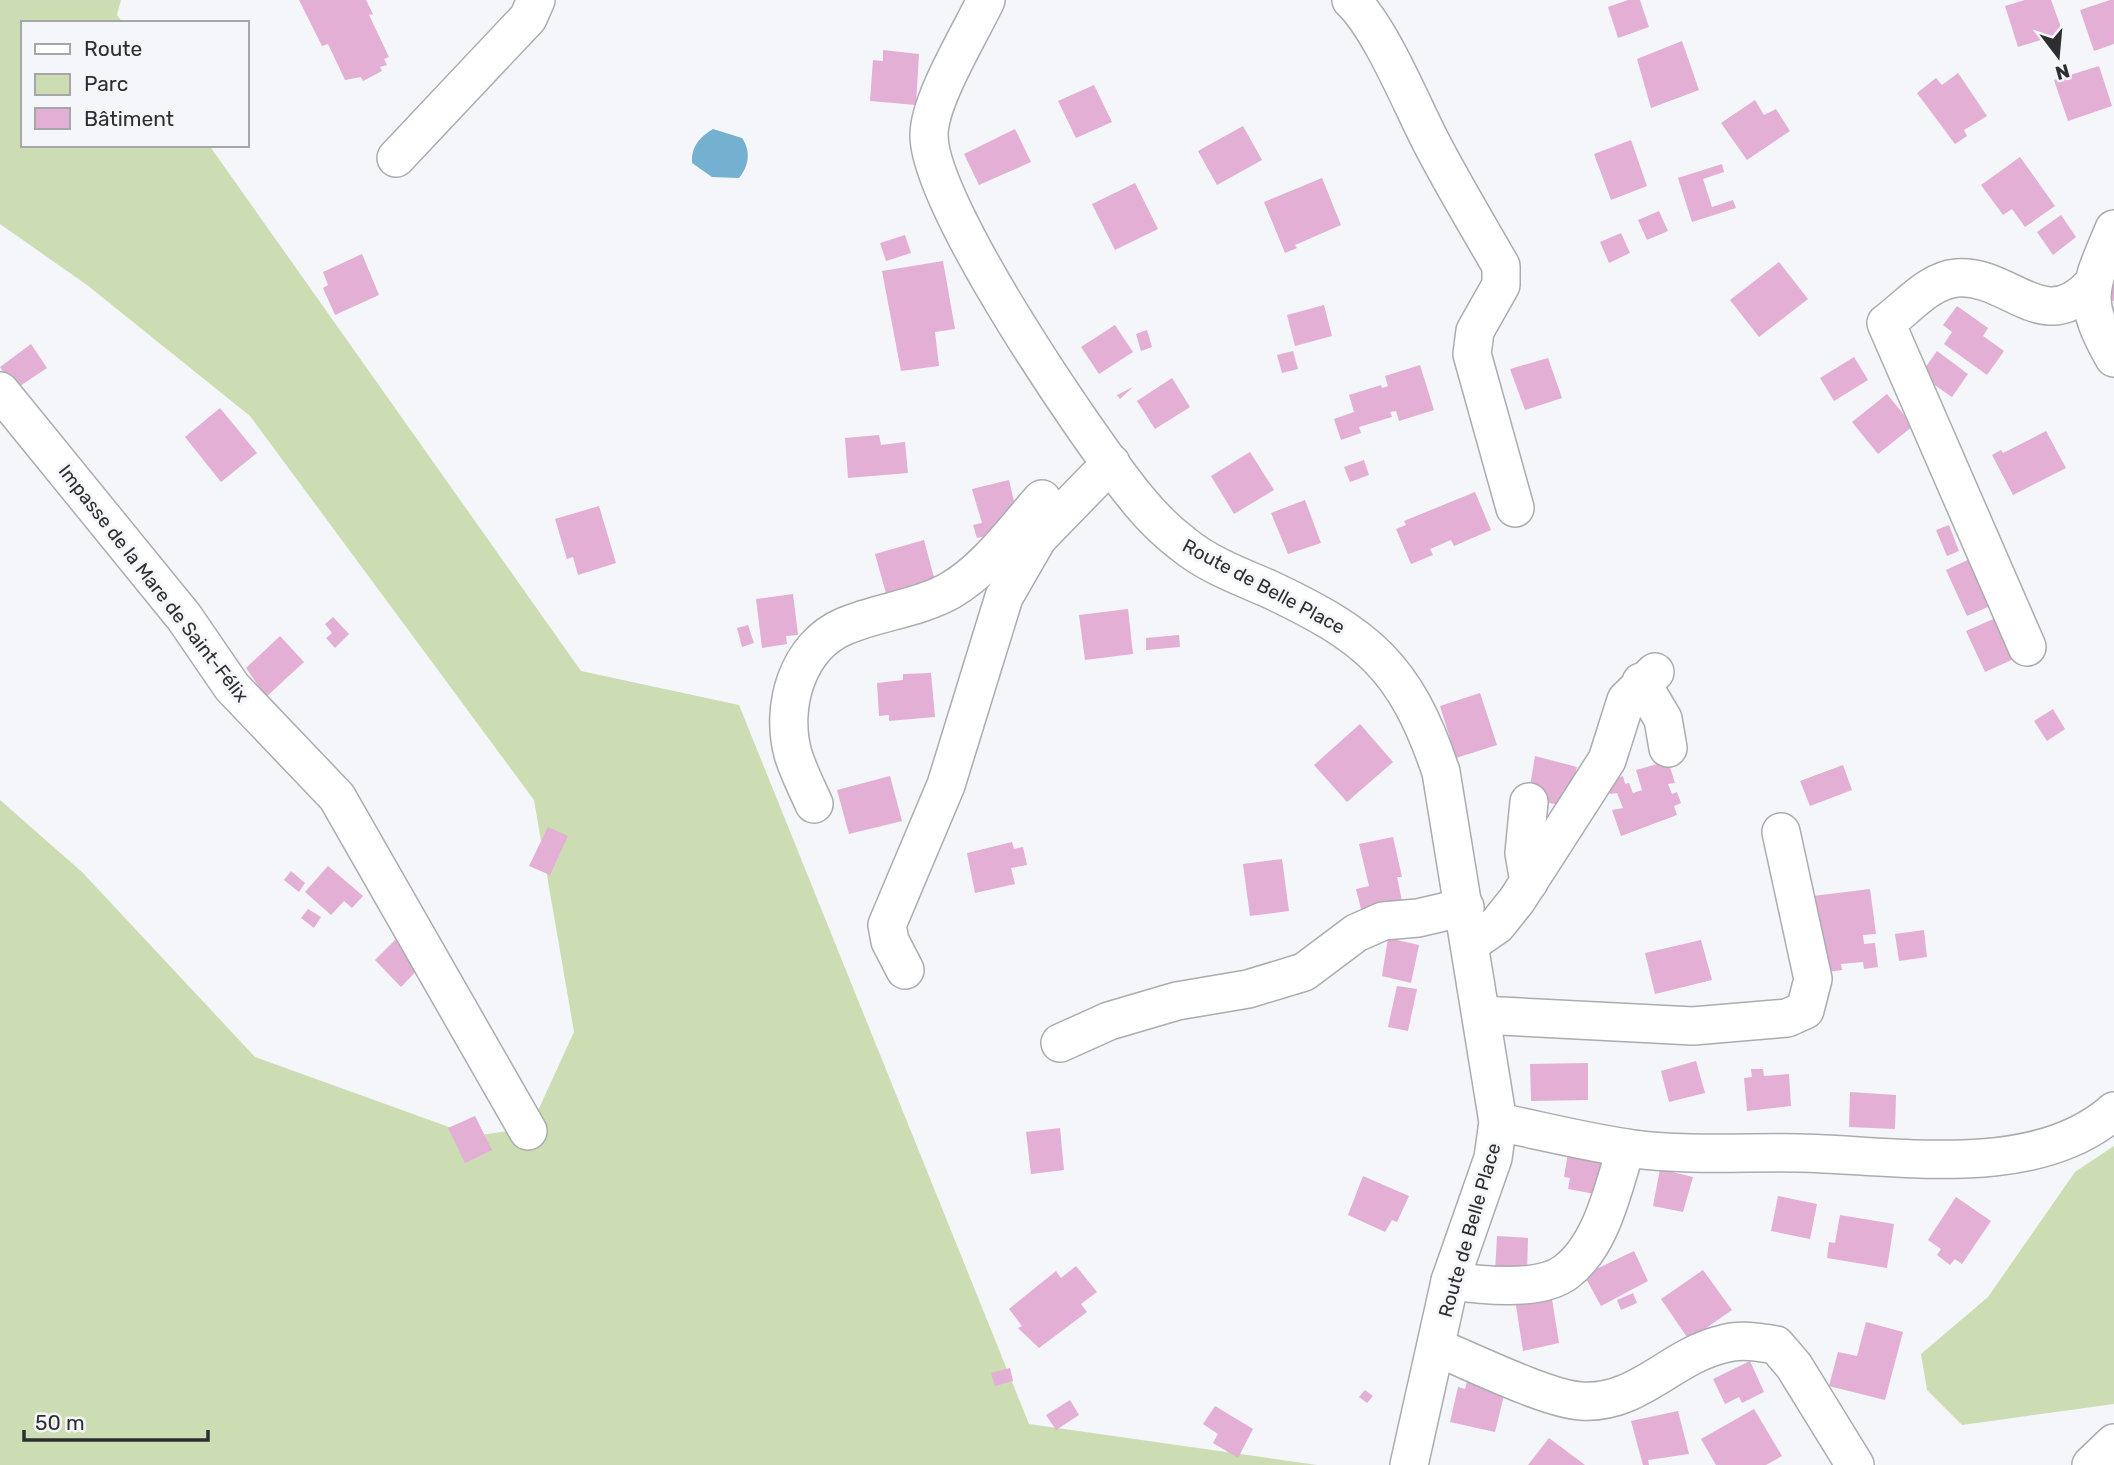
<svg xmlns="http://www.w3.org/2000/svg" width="2114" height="1465" font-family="Rubik,sans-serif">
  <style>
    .green { fill: #ccddb3 }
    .water { fill: #74b0cf }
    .building { fill: #e3afd4 }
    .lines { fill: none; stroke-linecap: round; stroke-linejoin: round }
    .minor-casing { stroke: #aaacaf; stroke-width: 40 }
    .minor { stroke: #fff; stroke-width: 37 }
    .labels { text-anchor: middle; stroke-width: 6; stroke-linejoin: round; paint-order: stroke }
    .street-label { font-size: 19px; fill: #2d2e2f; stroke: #f4f6f9 }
  </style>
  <rect width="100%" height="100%" fill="#f4f6f9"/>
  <g class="green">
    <path d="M0 0H121L117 15 123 23H23V145H209L581 671 739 705 1029 1424 1317 1465H0V800L82 872 255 1057 474 1136 530 1128 574 1032 534 800 250 416 87 285 0 224Z"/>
    <path d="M2114 1146V1404L1962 1425 1927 1390 1921 1354 1988 1297 2075 1172Z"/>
  </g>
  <path class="water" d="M713 129 742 138C751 151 749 166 739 178L712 177 692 163C691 146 700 137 713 129Z"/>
  <g class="building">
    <path d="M299 0H366L373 14 369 15 389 57 384 59 387 65 380 67 382 71 363 81 361 77 345 80 328 44 322 46Z"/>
    <path d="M1628 0H1640L1649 27 1618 38 1608 7Z"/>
    <path d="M2025 0H2051L2063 33 2018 47 2005 6Z"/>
    <path d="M2110 0H2114V44L2094 51 2080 10Z"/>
    <path d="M1682 41 1699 90 1651 108 1637 59Z"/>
    <path d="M883 50 919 54 916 105 870 101 873 60 883 61Z"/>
    <path d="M2099 66 2112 106 2068 121 2054 80Z"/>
    <path d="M1958 73 1987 116 1964 130 1967 136 1955 144 1917 93 1936 78 1942 85Z"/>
    <path d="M1094 85 1112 122 1076 138 1058 101Z"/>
    <path d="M1755 100 1764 115 1776 109 1790 131 1747 160 1721 123Z"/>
    <path d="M1243 126 1262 160 1217 185 1198 151Z"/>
    <path d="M1015 129 1031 162 979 185 964 154Z"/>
    <path d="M1631 140 1647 186 1611 200 1594 154Z"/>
    <path d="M2020 157 2055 206 2025 227 2012 209 2003 215 1981 185Z"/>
    <path d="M1722 164 1724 172 1703 179 1712 207 1733 200 1736 208 1692 222 1678 178Z"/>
    <path d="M1322 178 1341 225 1295 245 1297 248 1285 253 1264 202Z"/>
    <path d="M1135 183 1158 229 1115 250 1092 204Z"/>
    <path d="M1659 211 1668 231 1647 240 1638 220Z"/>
    <path d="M2061 215 2076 237 2053 255 2037 232Z"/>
    <path d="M1621 233 1630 253 1609 263 1600 242Z"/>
    <path d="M905 235 911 253 886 261 880 243Z"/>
    <path d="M362 254 379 295 335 315 323 288 328 285 323 272Z"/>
    <path d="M943 261 955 329 935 332 939 366 901 371 882 271Z"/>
    <path d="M1779 262 1808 299 1759 337 1730 300Z"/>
    <path d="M2114 280V301L2107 299Z"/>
    <path d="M1324 305 1332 336 1295 346 1287 315Z"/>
    <path d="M1957 306 1988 328 1983 336 2004 351 1987 375 1944 344 1952 332 1943 325Z"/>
    <path d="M1115 325 1133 352 1099 374 1081 347Z"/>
    <path d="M1147 330 1152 347 1141 351 1136 334Z"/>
    <path d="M31 344 47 368 14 390 0 367Z"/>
    <path d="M1293 351 1298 369 1282 373 1277 355Z"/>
    <path d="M1937 351 1968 374 1952 397 1920 375Z"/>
    <path d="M1854 357 1868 380 1834 401 1820 378Z"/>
    <path d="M1548 358 1562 398 1525 410 1510 369Z"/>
    <path d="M1420 365 1434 410 1399 421 1396 411 1390 412 1392 417 1359 427 1361 433 1341 440 1334 419 1354 412 1349 395 1381 385 1382 388 1388 386 1385 376Z"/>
    <path d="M1172 378 1190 407 1155 429 1137 401Z"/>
    <path d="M1133 387 1120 399 1117 395Z"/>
    <path d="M1887 394 1913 426 1878 454 1852 422Z"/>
    <path d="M220 408 257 453 221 482 185 437Z"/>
    <path d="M2046 431 2066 468 2013 495 1992 455 2001 450 2003 453Z"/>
    <path d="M879 435 881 445 905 442 908 473 848 478 845 438Z"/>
    <path d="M1250 452 1274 490 1234 514 1211 476Z"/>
    <path d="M1364 460 1369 475 1350 482 1344 467Z"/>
    <path d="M1009 480 1017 514 1001 518 1004 532 977 538 973 525 982 523 972 489Z"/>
    <path d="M1475 492 1491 530 1454 546 1451 540 1430 549 1433 555 1411 564 1396 529 1406 525 1404 521Z"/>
    <path d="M1305 500 1321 543 1288 554 1271 513Z"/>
    <path d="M599 506 616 563 578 575 573 557 567 559 555 519Z"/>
    <path d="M1949 525 1959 551 1947 556 1936 530Z"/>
    <path d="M924 540 936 585 887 597 875 554Z"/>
    <path d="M1983 553 2004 600 1967 616 1946 570Z"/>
    <path d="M793 594 798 635 786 636 787 644 762 648 756 599Z"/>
    <path d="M1128 609 1133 654 1085 660 1079 615Z"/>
    <path d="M2000 616 2018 657 1985 672 1966 631Z"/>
    <path d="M333 617 349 634 335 648 326 638 332 633 325 624Z"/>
    <path d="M748 625 754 643 742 647 737 628Z"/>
    <path d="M1179 635 1180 647 1146 650V638Z"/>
    <path d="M280 636 304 662 266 697 246 668Z"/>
    <path d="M931 673 935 717 889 721V715L879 716 877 683 903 680V674Z"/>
    <path d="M1480 693 1497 745 1456 758 1440 706Z"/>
    <path d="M2053 709 2065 729 2047 741 2034 721Z"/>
    <path d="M1360 724 1393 762 1347 802 1314 765Z"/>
    <path d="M1535 756 1577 767 1567 807 1528 798Z"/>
    <path d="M1668 761 1675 783 1668 784 1672 794 1677 792 1681 803 1674 806 1677 815 1621 836 1612 810 1623 808 1617 793 1610 794 1606 782 1623 776 1625 784 1629 783 1633 793 1642 790 1636 770Z"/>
    <path d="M1843 765 1852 790 1810 806 1800 781Z"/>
    <path d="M890 776 902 821 849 834 837 790Z"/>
    <path d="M548 827 568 836 550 875 529 866Z"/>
    <path d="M1393 837 1402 877H1397L1404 911 1364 921 1356 889 1369 886 1359 844Z"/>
    <path d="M1012 842 1014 849 1023 847 1027 865 1011 868 1015 884 975 893 967 853Z"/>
    <path d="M1282 859 1289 911 1250 916 1243 864Z"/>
    <path d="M328 866 363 896 352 908 344 901 331 915 305 892Z"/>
    <path d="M291 871 305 883 299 892 284 880Z"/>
    <path d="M1870 889 1876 934 1863 935 1864 944 1875 943 1878 967 1864 969 1863 962 1841 964 1842 970 1827 972 1821 922H1817L1813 896Z"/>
    <path d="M308 909 321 917 314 928 301 918Z"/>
    <path d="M1924 930 1927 957 1899 961 1895 934Z"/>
    <path d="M400 935 426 961 401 987 375 960Z"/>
    <path d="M1388 938 1419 945 1411 983 1382 976Z"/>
    <path d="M1701 940 1712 980 1655 994 1645 953Z"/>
    <path d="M1397 986 1417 989 1408 1031 1388 1027Z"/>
    <path d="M1696 1061 1705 1093 1669 1102 1661 1071Z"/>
    <path d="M1588 1063V1100L1531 1101 1530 1064Z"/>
    <path d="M1751 1069H1763L1764 1076 1789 1074 1791 1106 1747 1111 1744 1078 1752 1077Z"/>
    <path d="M1850 1092 1896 1095 1895 1129 1849 1127Z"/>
    <path d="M475 1116 492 1150 465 1163 448 1128Z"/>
    <path d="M1060 1128 1064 1170 1031 1174 1026 1132Z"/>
    <path d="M1568 1153 1602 1160 1595 1194 1568 1189 1570 1178 1564 1177Z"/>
    <path d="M1660 1169 1693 1177 1683 1212 1653 1206Z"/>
    <path d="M1363 1176 1409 1196 1397 1222 1392 1220 1385 1232 1348 1215Z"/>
    <path d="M1778 1196 1817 1204 1810 1239 1771 1231Z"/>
    <path d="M1956 1197 1991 1221 1962 1264 1955 1259 1950 1265 1937 1255 1941 1249 1928 1240Z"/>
    <path d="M1840 1215 1894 1224 1887 1268 1827 1258 1829 1242 1835 1243Z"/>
    <path d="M1497 1236 1528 1238 1527 1274 1495 1272Z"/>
    <path d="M1634 1251 1648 1281 1601 1306 1584 1275Z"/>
    <path d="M1076 1266 1097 1292 1081 1304 1087 1312 1039 1348 1018 1328 1022 1326 1009 1309 1056 1271 1061 1278Z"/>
    <path d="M1703 1270 1732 1310 1689 1340 1661 1299Z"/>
    <path d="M1551 1293 1559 1343 1523 1351 1515 1299Z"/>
    <path d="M1633 1293 1637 1303 1621 1310 1617 1300Z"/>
    <path d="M1866 1322 1903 1332 1885 1400 1829 1386 1838 1352 1857 1356Z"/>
    <path d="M1750 1361 1764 1392 1742 1403 1739 1397 1725 1404 1713 1379Z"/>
    <path d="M1010 1368 1013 1381 995 1386 991 1373Z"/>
    <path d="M1468 1378 1506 1387 1495 1432 1450 1422 1458 1387 1465 1389Z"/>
    <path d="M1365 1390 1373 1396 1367 1403 1359 1397Z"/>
    <path d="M1070 1400 1079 1415 1056 1430 1046 1415Z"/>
    <path d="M1215 1406 1253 1429 1238 1458 1213 1443 1218 1434 1203 1424Z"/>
    <path d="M1754 1409 1782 1456 1766 1465H1716L1701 1439Z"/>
    <path d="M1678 1411 1689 1454 1648 1460 1649 1465H1643L1631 1421Z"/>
    <path d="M1549 1438 1585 1465H1528Z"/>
  </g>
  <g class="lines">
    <g class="minor-casing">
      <g id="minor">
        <path d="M986 0C970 34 929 100 929 135 929 206 1088 439 1138 500 1151 516 1166 531 1183 544 1207 564 1239 576 1267 588 1367 635 1405 665 1441 772L1498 1122 1493 1158 1450 1281 1409 1465"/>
        <path d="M1351 0C1380 27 1411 103 1430 140 1452 183 1477 224 1501 266V285L1475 331 1472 354 1515 508"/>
        <path d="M396 158 528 18 536 0"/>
        <path d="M2114 229C2090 287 2080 299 2114 358"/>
        <path d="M0 391 184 617 232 687 337 797 528 1131"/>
        <path d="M2027 647 1886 323C1907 308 1929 280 1957 278 2009 274 2043 337 2091 286"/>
        <path d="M1641 682 1663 719 1668 748"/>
        <path d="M814 804C807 788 798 771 793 754 780 707 797 646 845 626 878 612 920 608 951 590 988 568 1014 530 1042 499"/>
        <path d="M1529 882 1524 853 1529 802"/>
        <path d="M1471 943 1497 925 1517 900 1607 760 1626 700 1655 672"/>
        <path d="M905 970 890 941 887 925 946 785 1004 597 1038 538 1111 463"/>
        <path d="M1482 1015 1693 1026 1787 1018 1805 1010 1813 979 1781 832"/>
        <path d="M1060 1043 1109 1021 1177 1001 1248 989 1304 972 1356 933 1383 921 1418 918 1465 907"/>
        <path d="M1498 1122C1543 1131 1589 1143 1634 1149 1687 1156 1746 1152 1800 1153 1896 1155 2035 1181 2114 1111"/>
        <path d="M1450 1281C1480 1285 1540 1292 1566 1272 1602 1245 1613 1188 1626 1148"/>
        <path d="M1436 1347C1470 1361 1547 1399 1581 1401 1638 1405 1671 1356 1723 1344 1740 1339 1758 1342 1776 1345L1794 1366 1855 1465"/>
        <path d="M2091 1465 2114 1443"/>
      </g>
    </g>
    <use href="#minor" class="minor"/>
  </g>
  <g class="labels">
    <g class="street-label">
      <text transform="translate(154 583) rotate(52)" y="7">Impasse de la Mare de Saint-Félix</text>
      <text transform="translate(1264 586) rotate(28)" y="7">Route de Belle Place</text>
      <text transform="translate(1469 1230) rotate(-74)" y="7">Route de Belle Place</text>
    </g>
  </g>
  <rect x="21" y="21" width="228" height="126" fill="#f4f6f9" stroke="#a4a6a8" stroke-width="2"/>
  <rect x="35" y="44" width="35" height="10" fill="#ffffff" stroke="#a4a6a8" stroke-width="2"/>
  <text x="84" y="56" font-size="21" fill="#2d2e2f">Route</text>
  <rect x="35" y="74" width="35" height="21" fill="#ccddb3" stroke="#a4a6a8" stroke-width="2"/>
  <text x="84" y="91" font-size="21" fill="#2d2e2f">Parc</text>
  <rect x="35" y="108" width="35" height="21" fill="#e3afd4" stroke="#a4a6a8" stroke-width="2"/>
  <text x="84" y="126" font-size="21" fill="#2d2e2f">Bâtiment</text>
  <g transform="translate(2058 56) rotate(164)" stroke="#f4f6f9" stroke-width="5" paint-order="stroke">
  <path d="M0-5L12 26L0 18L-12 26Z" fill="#2d2e2f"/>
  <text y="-10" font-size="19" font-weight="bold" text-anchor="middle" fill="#2d2e2f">N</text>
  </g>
  <path d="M24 1430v10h184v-10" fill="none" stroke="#2d2e2f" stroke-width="3.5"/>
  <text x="35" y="1430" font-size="21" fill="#2d2e2f" stroke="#f4f6f9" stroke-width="5" paint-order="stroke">50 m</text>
</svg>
